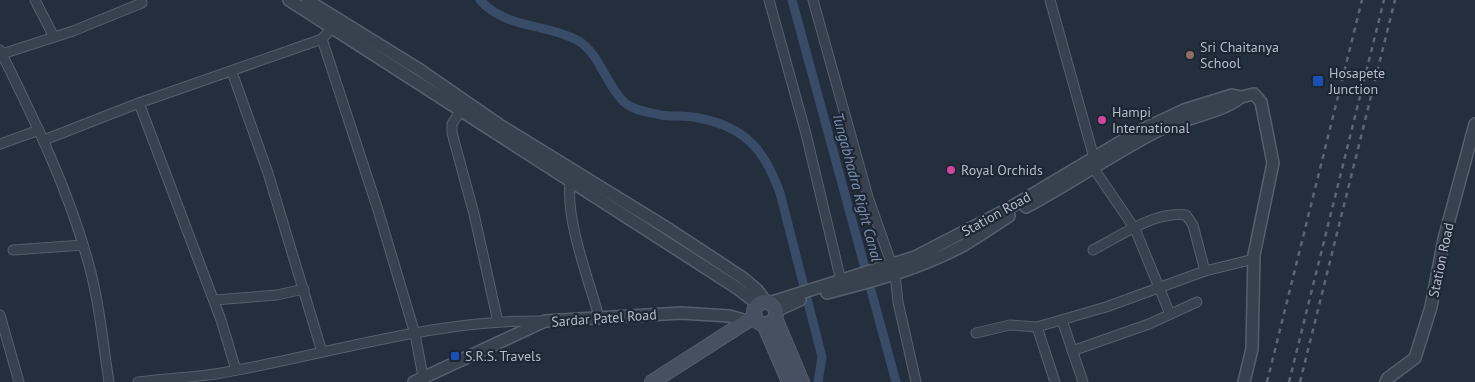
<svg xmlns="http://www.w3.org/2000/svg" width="1475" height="382" font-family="'PT Sans',sans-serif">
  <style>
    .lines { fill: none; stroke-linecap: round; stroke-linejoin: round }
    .canal { stroke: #394c67; stroke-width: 9 }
    .minor-casing { stroke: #565f6c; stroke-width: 11 }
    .tertiary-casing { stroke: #565f6c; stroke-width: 14 }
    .secondary-casing { stroke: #565f6c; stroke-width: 16 }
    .minor { stroke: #38414e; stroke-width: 9 }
    .tertiary { stroke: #38414e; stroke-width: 11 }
    .secondary { stroke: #465061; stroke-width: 14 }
    .rail { stroke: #5a6575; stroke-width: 2.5; stroke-dasharray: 5 5; stroke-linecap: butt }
    .education-dot { fill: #8d6e63; stroke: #1d2633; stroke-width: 2 }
    .transit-dot { fill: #1a4fb4; stroke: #1d2633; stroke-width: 2 }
    .hotel-dot { fill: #d1479c; stroke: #1d2633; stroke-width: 2 }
    .labels { text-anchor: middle; stroke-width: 4.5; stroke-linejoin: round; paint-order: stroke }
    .poi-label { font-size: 14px; fill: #b4bcc9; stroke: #1d2633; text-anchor: start }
    .street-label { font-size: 14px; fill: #b4bcc9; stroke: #1d2633 }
    .water-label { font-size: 15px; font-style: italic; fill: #7c92b1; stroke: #1d2633 }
  </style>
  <rect width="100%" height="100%" fill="#242f3e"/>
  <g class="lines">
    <g class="canal">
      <path d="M480 0C506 29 545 23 577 40 600 53 606 86 625 103 635 111 649 112 661 115 673 117 686 115 699 118 745 127 765 150 780 193L822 357 818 382"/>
      <path d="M792 0 896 382"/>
    </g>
    <g class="minor-casing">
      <g id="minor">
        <path d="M35 0 54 37"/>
        <path d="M769 0 806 134 841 281"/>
        <path d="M813 0 868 197 895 274 898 302 916 382"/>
        <path d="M1050 0 1094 158"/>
        <path d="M322 39 378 210 415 334 424 382"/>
        <path d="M0 50C35 121 70 192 90 269 100 305 103 345 109 382"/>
        <path d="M2 54 73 31 142 3"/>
        <path d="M232 72 268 173 322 352"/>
        <path d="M139 103 221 320 236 370"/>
        <path d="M461 110 452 124V133L474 214 498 322"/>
        <path d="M44 140 139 103 322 39 333 27"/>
        <path d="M0 144 39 130"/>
        <path d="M1090 163 1135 229 1170 314"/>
        <path d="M570 182C566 222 588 277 599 317"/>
        <path d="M13 250 83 245"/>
        <path d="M1093 250C1120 236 1154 211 1186 215L1193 225 1205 271"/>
        <path d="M214 300 277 295 304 289"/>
        <path d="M0 315 19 382"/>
        <path d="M1062 320 1083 382"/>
        <path d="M1037 327 1055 382"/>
        <path d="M976 333 1010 325 1037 327 1106 307 1205 271 1254 259"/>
        <path d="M1072 351 1149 324 1197 302"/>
        <path d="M138 382C165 378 194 378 221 373 327 355 434 319 542 321"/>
      </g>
    </g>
    <g class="tertiary-casing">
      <g id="tertiary">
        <path d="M289 0C439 95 587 193 737 288L759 305"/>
        <path d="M307 0 420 70 501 126 670 230 743 278 757 290 766 302"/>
        <path d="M1026 207C1071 183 1114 153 1159 130 1183 118 1222 113 1241 97"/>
        <path d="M827 293C874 281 922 268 964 245 979 236 994 226 1009 216"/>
        <path d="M769 303 915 257 1006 210 1137 132 1184 110 1232 95 1241 97 1254 94 1261 102 1273 163 1254 255 1252 349 1244 382"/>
        <path d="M776 311 800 300"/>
        <path d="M414 382 545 321 681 313 729 316 747 321"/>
        <path d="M1386 382 1388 378 1415 358 1431 307 1444 239 1475 124"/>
      </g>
    </g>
    <g class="secondary-casing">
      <g id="secondary">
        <circle cx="765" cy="313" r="11"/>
        <path d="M775 318 802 382"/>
        <path d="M764 324 789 382"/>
        <path d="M652 382 755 316"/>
      </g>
    </g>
    <use href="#minor" class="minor"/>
    <use href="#tertiary" class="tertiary"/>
    <use href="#secondary" class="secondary"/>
    <g class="rail">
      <path d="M1267 382 1362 0"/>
      <path d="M1289 382 1384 0"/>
      <path d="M1300 382 1395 0"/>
    </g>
  </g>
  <circle class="education-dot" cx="1190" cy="55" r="5"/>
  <g class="transit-dot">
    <rect x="1312" y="75" width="12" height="12" rx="2.5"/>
    <rect x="450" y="351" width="10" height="10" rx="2.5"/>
  </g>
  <g class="hotel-dot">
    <circle cx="1102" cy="120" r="5"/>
    <circle cx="951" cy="170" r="5"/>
  </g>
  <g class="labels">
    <g class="poi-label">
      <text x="1200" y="52">Sri Chaitanya<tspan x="1200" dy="16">School</tspan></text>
      <text x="1329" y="78">Hosapete<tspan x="1329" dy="16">Junction</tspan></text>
      <text x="1112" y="117">Hampi<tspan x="1112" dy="16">International</tspan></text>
      <text x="961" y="175">Royal Orchids</text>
      <text x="465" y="361">S.R.S. Travels</text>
    </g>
    <g class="street-label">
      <text transform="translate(996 214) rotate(-29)" y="5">Station Road</text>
      <text transform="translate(1441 260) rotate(-78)" y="5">Station Road</text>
      <text transform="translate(604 318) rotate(-4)" y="5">Sardar Patel Road</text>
    </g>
    <g class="water-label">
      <text transform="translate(857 187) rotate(75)" y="5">Tungabhadra Right Canal</text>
    </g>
  </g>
</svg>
